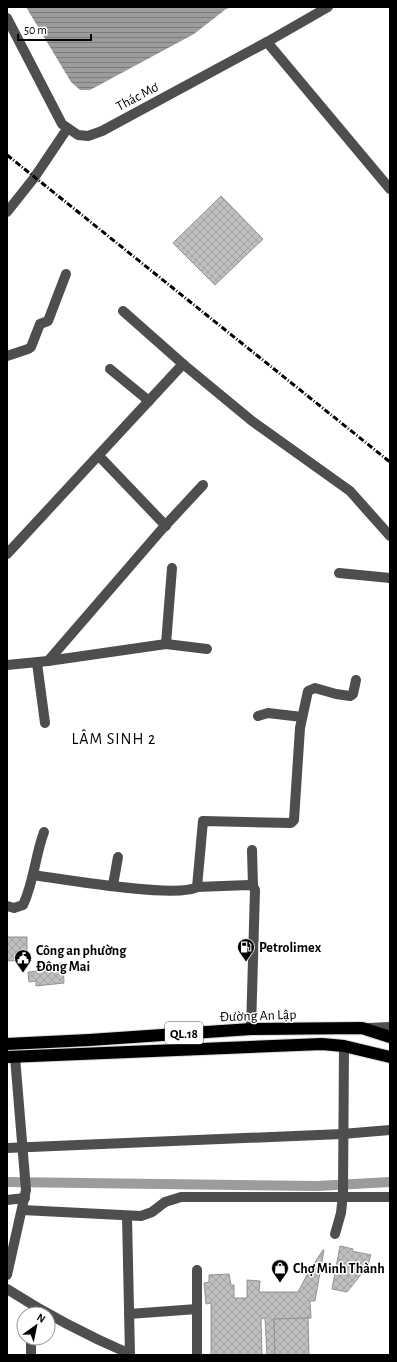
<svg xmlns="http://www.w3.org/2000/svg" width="397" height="1362" font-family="'Alegreya Sans',sans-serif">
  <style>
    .water { fill: url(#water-rules) }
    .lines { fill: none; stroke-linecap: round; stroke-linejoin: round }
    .canal { stroke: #9c9c9c; stroke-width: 10 }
    .building { fill: url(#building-cross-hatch); stroke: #929292 }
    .highway-casing { stroke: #dbdbdb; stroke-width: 14 }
    .minor { stroke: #4e4e4e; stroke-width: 10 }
    .highway { stroke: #000; stroke-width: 12 }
    .rail { stroke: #000; stroke-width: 3; stroke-dasharray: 6 2 1 2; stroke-linecap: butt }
    .labels { text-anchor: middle; stroke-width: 3; stroke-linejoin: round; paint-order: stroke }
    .shield { fill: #fff; stroke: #4c4c4c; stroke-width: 1 }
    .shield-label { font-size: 13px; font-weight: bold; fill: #000 }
    .street-label { font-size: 14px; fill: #000; stroke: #fff }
    .poi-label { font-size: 14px; font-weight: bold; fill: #000; stroke: #fff; text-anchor: start }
    .quarter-label { font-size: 16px; letter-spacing: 1px; fill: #000; stroke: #fff }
  </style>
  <defs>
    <pattern id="water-rules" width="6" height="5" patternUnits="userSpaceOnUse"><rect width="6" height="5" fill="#9c9c9c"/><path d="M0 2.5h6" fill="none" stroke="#7d7d7d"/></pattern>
    <pattern id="building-cross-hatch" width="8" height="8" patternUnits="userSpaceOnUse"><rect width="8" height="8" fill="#bebebe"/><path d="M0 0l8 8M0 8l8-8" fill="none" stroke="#a2a2a2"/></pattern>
  </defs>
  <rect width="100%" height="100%" fill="#fff"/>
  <path class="water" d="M26 7H233L226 9 194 34 90 90H80L71 82Z"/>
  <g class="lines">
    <path class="canal" d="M7 1182 317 1186 390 1182"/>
  </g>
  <g class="building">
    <path d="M221 196 263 239 215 285 173 243Z"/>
    <path d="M7 937H27V960L7 961Z"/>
    <path d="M63 963 64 983 36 986V981L29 982 28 972 38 971V965Z"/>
    <path d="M340 1246 353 1249 352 1251 371 1255 367 1267 347 1292 332 1289Z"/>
    <path d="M323 1250H324L315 1301H310L311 1318 274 1319 275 1355H267L265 1318 261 1319 262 1355H211V1303L206 1304 204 1283 209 1282V1275L229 1274 231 1285H234V1298H247V1280L260 1281 259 1292H298L309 1271Z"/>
    <path d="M308 1318 309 1355H275L274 1319Z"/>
  </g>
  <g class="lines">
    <g class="highway-casing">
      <g id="highway">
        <path d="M7 1044 89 1040 251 1029 362 1028 390 1037"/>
        <path d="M7 1057 322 1044 344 1046 390 1057"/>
      </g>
    </g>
    <g class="minor">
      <path d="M7 18 62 124 78 135 88 136 102 131 267 42 328 7"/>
      <path d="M267 42 390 189"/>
      <path d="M7 212 34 178 67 129"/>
      <path d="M123 311 183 364 252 421 350 491 390 536"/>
      <path d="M7 356 28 349 31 347 40 324 48 321 66 274"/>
      <path d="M110 369 149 401"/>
      <path d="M99 456 166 526"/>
      <path d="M7 554 183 364"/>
      <path d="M339 573 390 578"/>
      <path d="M166 644 172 568"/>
      <path d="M48 661 163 528 203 485"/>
      <path d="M37 663 45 723"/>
      <path d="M7 665 48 661 166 644 207 649"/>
      <path d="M258 716 268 713 302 717"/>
      <path d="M252 850 253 886"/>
      <path d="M33 875C62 879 177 899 197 887L203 821 291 823 294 820 300 728 308 691 315 688 336 694 350 696 353 694 356 680"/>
      <path d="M113 885 118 857"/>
      <path d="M197 887 249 885 253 886 255 890 251 1029"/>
      <path d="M7 906 14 908 23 905C34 882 35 856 44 832"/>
      <path d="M368 1028 390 1027"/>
      <path d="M7 1148 342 1134 390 1130"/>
      <path d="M7 1200 25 1198"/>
      <path d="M22 1210 141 1216 152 1212 165 1202 181 1197H390"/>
      <path d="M127 1216 130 1355"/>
      <path d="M335 1234 341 1213 343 1194 344 1046"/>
      <path d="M197 1270V1355"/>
      <path d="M7 1275 26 1190 15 1057"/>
      <path d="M7 1289C46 1314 88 1336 130 1354"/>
      <path d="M129 1314 197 1309"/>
      <path d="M31 1338V1355"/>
    </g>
    <use href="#highway" class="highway"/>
    <path class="rail" d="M7 155 390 462"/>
  </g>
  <defs>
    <g id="fuel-pin" transform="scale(0.9)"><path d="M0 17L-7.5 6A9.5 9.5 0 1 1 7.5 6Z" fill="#000" stroke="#fff"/><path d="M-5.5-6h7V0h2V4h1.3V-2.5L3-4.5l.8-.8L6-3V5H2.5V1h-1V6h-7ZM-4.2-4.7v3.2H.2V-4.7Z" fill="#fff"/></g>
    <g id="civic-pin" transform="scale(0.9)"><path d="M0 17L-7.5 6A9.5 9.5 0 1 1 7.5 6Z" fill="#000" stroke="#fff"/><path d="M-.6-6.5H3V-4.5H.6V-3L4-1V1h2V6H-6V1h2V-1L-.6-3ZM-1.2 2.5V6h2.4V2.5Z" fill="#fff"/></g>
    <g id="shop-pin" transform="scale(0.9)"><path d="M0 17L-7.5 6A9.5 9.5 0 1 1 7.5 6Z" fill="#000" stroke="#fff"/><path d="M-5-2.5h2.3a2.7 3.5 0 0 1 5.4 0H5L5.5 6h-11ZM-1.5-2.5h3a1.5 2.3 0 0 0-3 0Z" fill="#fff"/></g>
  </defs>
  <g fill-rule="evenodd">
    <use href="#fuel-pin" x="246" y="947"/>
    <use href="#civic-pin" x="23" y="958"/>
    <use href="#shop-pin" x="280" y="1268"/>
  </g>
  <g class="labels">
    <rect class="shield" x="165" y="1022" width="38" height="22" rx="3"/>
    <g class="shield-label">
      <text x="184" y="1038">QL.18</text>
    </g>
    <g class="street-label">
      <text transform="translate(137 96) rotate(-28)" y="5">Thác Mơ</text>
      <text transform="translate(258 1015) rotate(-2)" y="5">Đường An Lập</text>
    </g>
    <g class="poi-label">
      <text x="259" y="952">Petrolimex</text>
      <text x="36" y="955">Công an phường<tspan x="36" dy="16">Đông Mai</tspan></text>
      <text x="293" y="1273">Chợ Minh Thành</text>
    </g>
    <g class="quarter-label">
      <text x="114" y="744">LÂM SINH 2</text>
    </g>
  </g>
  <rect width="397" height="1362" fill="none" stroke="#000000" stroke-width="16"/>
  <g transform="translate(36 1326) rotate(33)"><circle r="19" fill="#ffffff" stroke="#999999"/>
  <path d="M0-3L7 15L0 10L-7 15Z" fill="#000000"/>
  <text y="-6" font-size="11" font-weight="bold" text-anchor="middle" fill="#000000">N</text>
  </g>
  <path d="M18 34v6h73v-6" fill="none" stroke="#000000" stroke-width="2"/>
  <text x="24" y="34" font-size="12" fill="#000000" stroke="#ffffff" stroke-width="3" paint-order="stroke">50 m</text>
</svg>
